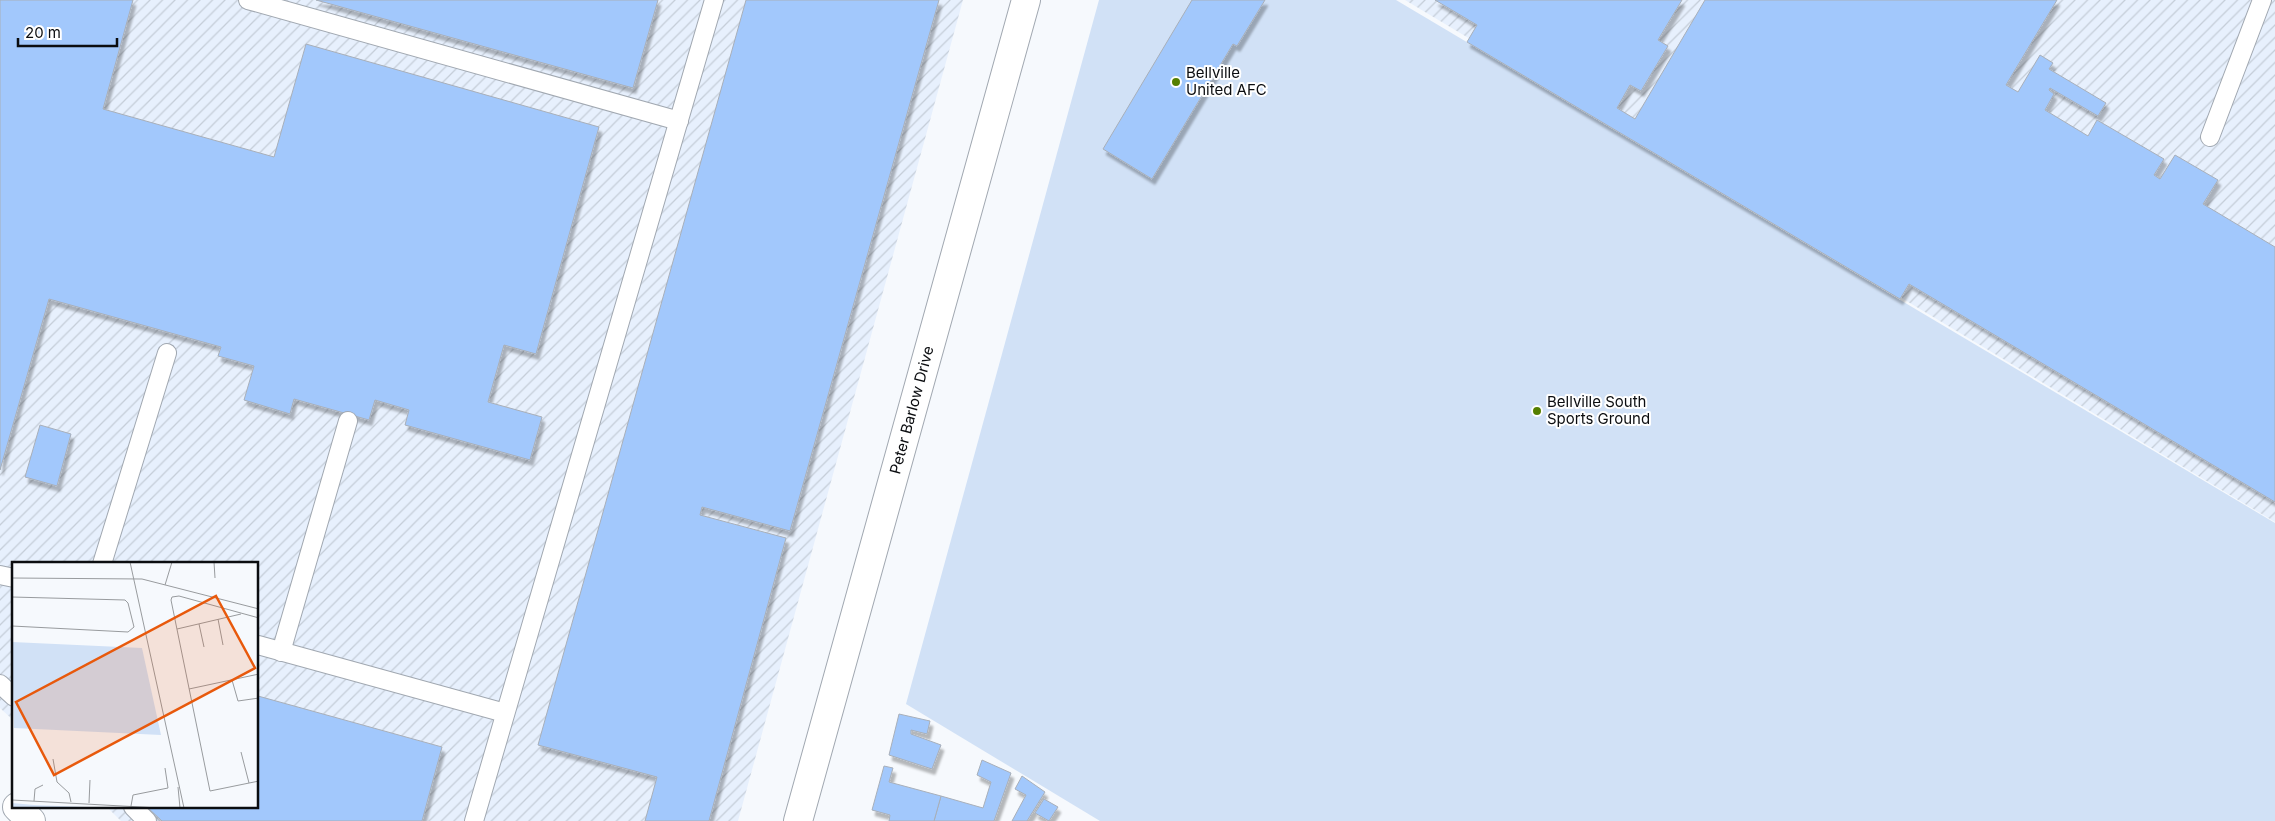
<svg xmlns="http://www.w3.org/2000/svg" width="2275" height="821" font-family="Inter,sans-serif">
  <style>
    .industrial { fill: url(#industrial-furrows) }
    .garden { fill: #d1e1f6 }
    .building { fill: #a2c8fc; stroke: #a8afb9; filter: url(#shadow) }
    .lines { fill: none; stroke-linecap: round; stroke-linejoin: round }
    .service-casing { stroke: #a1a8b1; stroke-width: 20 }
    .minor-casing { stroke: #a1a8b1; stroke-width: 30 }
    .tertiary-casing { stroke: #a1a8b1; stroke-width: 30 }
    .service { stroke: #fff; stroke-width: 18 }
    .minor { stroke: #fff; stroke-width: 28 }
    .tertiary { stroke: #fff; stroke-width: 28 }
    .poi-dot { fill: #557f00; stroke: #fff; stroke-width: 2 }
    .labels { text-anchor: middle; stroke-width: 4; stroke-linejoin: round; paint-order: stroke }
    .poi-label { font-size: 15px; fill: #0b0d10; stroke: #fff; text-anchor: start }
    .street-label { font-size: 15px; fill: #0b0d10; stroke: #fff }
    .inset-road { fill: none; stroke: #989b9e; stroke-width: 1 }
    .view { fill: #e8590c; fill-opacity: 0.15; stroke: #e8590c; stroke-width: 2.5 }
    .inset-edge { fill: none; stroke: #0b0d10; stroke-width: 2.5 }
  </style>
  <defs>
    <pattern id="industrial-furrows" width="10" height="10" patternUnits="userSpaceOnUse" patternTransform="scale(1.25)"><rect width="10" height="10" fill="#e7f0fd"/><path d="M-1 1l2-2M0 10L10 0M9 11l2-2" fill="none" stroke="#c5cdd8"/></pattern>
    <filter id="shadow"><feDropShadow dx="3" dy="5.5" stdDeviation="1" flood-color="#0004"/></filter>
  </defs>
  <rect width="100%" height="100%" fill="#f6f9fd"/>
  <g class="industrial">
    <path d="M0 0H963L738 821H121L107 807H258V564H14V721L0 708Z"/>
    <path d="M1405 0H2275V522Z"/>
  </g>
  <path class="garden" d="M1099 0H1396L2275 523V821H1100L906 704Z"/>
  <g class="building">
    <path d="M0 0H133L103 109 274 157 306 44 599 127 536 354 504 345 488 402 542 417 530 460 405 425 409 410 375 400 369 420 294 399 290 414 244 400 254 366 218 356 221 347 49 299 0 470Z"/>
    <path d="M316 0H658L633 88Z"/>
    <path d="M746 0H939L790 531 702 507 700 515 786 538 709 821H645L657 777 538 745Z"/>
    <path d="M1192 0H1265L1237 46 1233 44 1152 179 1103 149Z"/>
    <path d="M1435 0H1682L1658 40 1668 46 1641 91 1630 85 1617 108 1635 119 1705 0H2057L2006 85 2018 92 2040 55 2053 63 2049 69 2106 103 2098 116 2050 88 2049 90 2054 94 2045 110 2088 136 2097 120 2164 159 2154 175 2160 179 2175 155 2218 180 2203 204 2275 247V502L1909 284 1900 299 1467 42 1477 25Z"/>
    <path d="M40 425 71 434 57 486 25 477Z"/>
    <path d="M258 696 442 747 422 821H162L147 807H258Z"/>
    <path d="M899 714 930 721 927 734 911 730V734L941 745 932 769 889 755Z"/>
    <path d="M982 760 1011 773 994 821H934L941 796 983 808 991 782 977 775Z"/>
    <path d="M884 766 893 768 889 782 941 796 934 821H889L890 815 872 810Z"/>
    <path d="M1022 776 1045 792 1027 821H1012L1026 795 1015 789Z"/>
    <path d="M1044 799 1058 807 1049 821 1035 813Z"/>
  </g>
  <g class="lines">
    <g class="service-casing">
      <g id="service">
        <path d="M248 0 679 121"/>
        <path d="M2210 137 2262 0"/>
        <path d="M102 564 167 353"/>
        <path d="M0 575 14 578"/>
        <path d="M258 645 505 713"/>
        <path d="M281 652 348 421"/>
        <path d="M0 684 14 697"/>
        <path d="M133 807 147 821"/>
        <path d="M474 821 714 0"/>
      </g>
    </g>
    <g class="minor-casing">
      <path id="minor" d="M17 807 31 821"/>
    </g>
    <g class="tertiary-casing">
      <path id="tertiary" d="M798 821 1026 0"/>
    </g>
    <use href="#service" class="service"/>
    <use href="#minor" class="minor"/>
    <use href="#tertiary" class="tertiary"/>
  </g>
  <g class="poi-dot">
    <circle cx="1176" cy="82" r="5"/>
    <circle cx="1537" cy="411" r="5"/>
  </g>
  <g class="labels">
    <g class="poi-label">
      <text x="1186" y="78">Bellville<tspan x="1186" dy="17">United AFC</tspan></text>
      <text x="1547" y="407">Bellville South<tspan x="1547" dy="17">Sports Ground</tspan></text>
    </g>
    <g class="street-label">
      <text transform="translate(912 410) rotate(-75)" y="5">Peter Barlow Drive</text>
    </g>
  </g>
  <g transform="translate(12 562)">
    <rect width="246" height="246" fill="#f6f9fd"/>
    <path d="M0 241 22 243 98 246H0Z" fill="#d1e1f6"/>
    <path d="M0 80 130 86 149 173 2 166Z" fill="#d1e1f6"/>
    <path class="inset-road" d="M118 0 172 246M202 0 203 16M0 16 130 17 247 47M153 23 160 0M0 35 113 38 116 41 122 65 116 70 0 64M247 56 167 34 160 35 159 38 198 229 247 219M206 57 211 83M187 62 192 85M165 67 229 52M220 118 226 139 247 136M177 127 247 112M229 190 237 221M41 197 45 220 57 231 59 240M166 225 168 246M0 238 147 246M22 239 23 227 31 223M77 241 78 218M119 244 121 233 156 226 153 206"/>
    <path class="view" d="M204 34 243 106 42 213 4 140Z"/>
    <rect width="246" height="246" class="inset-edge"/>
  </g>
  <path d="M18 38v8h99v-8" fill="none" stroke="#0b0d10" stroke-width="2.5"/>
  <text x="25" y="38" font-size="15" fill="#0b0d10" stroke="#ffffff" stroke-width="4" paint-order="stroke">20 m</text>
</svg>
